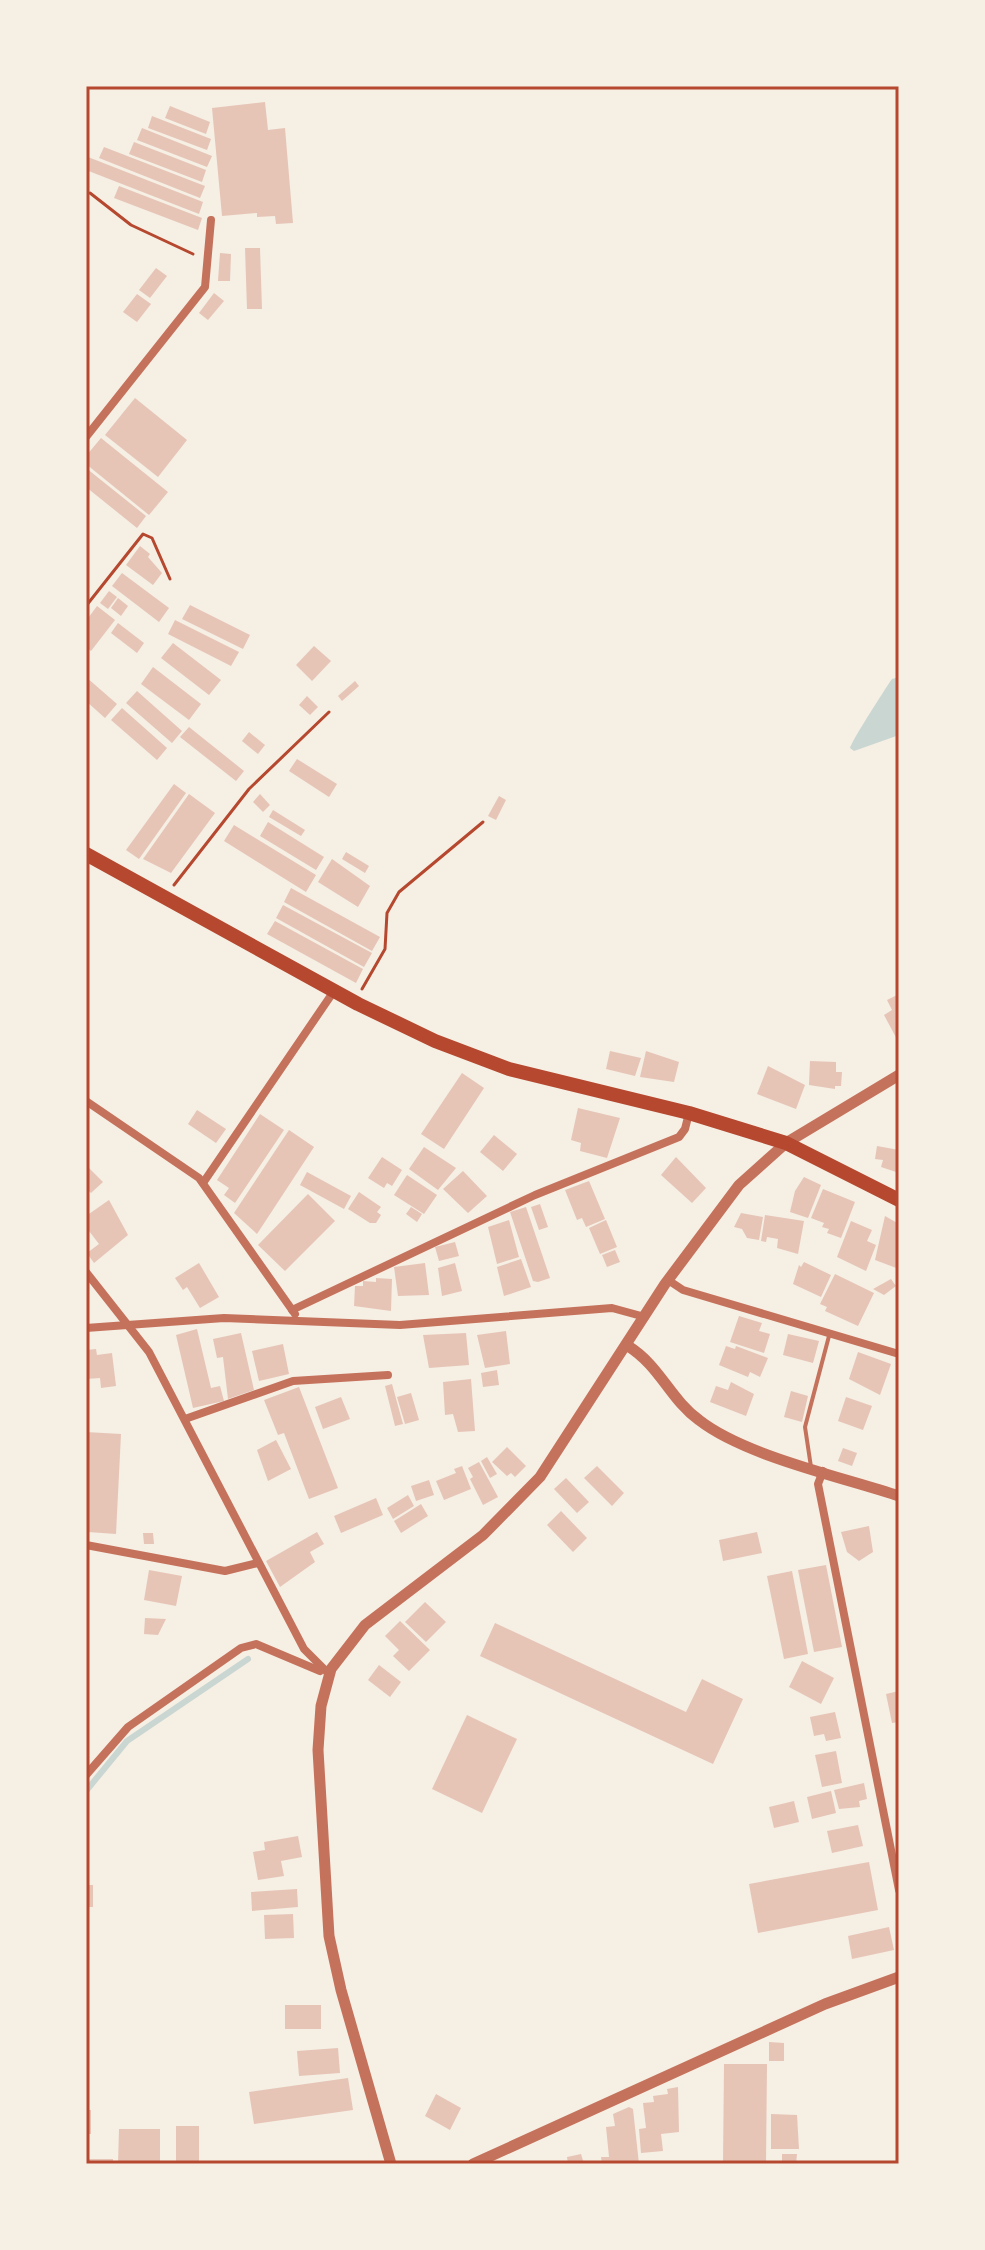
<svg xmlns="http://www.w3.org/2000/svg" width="985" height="2250" font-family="Quicksand,sans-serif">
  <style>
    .water { fill: #c9d6d2 }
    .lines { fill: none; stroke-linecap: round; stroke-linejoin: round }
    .stream { stroke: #c9d6d2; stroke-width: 6 }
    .building { fill: #e6c5b7 }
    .path { stroke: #b5482f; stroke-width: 3 }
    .service { stroke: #c5725c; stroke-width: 4 }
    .minor { stroke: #c5725c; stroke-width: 8 }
    .tertiary { stroke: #c5725c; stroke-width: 11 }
    .primary { stroke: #b5482f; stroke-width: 14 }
    .neatline { fill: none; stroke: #b5482f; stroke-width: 3 }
  </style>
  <rect width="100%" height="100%" fill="#f6efe4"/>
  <path class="water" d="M899 677V735L854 751 850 748C851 742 885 689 892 679Z"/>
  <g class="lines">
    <path class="stream" d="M86 1791 127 1741 248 1659"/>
  </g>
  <g class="building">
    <path d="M265 102 268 130 285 128 293 223 276 224 275 216 257 217V213L222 216 212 108Z"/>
    <path d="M170 106 210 122 206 134 165 118Z"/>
    <path d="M152 116 211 139 207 150 148 128Z"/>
    <path d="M142 128 212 156 207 167 137 140Z"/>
    <path d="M134 142 206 170 202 182 129 154Z"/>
    <path d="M104 147 205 186 200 198 99 158Z"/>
    <path d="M88 157 203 202 199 214 86 170Z"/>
    <path d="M119 186 202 218 198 230 114 198Z"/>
    <path d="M245 248H260L262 309H247Z"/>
    <path d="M220 253 231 254 230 281H218Z"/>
    <path d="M156 268 167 276 150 298 139 290Z"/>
    <path d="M214 293 224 301 208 320 199 313Z"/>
    <path d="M137 294 151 304 137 322 123 312Z"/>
    <path d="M135 398 187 440 158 477 105 435Z"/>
    <path d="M101 438 168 492 149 515 86 464V456Z"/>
    <path d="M86 468 146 516 137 528 86 487Z"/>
    <path d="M140 546 150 554 148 557 162 573 153 585 126 565Z"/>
    <path d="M122 573 169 608 159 622 112 586Z"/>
    <path d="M109 591 117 597 108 609 100 603Z"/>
    <path d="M118 598 128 606 121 616 111 608Z"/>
    <path d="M190 605 250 635 243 649 182 619Z"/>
    <path d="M97 606 115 620 91 651 86 647V621Z"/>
    <path d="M175 620 239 652 231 666 168 634Z"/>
    <path d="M118 623 144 643 137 653 111 633Z"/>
    <path d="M173 643 221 680 209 695 161 658Z"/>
    <path d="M314 646 331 661 312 681 296 665Z"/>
    <path d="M153 667 201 704 189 720 141 684Z"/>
    <path d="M86 677 117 704 105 718 86 701Z"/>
    <path d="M355 681 359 686 342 701 338 696Z"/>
    <path d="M137 691 182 731 172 743 126 703Z"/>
    <path d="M307 696 318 707 310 715 299 705Z"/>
    <path d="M122 708 167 748 157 760 111 720Z"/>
    <path d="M189 727 244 771 236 781 180 737Z"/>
    <path d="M249 732 265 745 258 754 242 741Z"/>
    <path d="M297 759 337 784 329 797 289 771Z"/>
    <path d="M174 784 186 793 139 859 126 850Z"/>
    <path d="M189 794 215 813 171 873 143 859Z"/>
    <path d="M260 794 270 805 263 812 253 802Z"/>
    <path d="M499 796 506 800 496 820 488 816Z"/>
    <path d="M273 810 305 830 301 836 269 817Z"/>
    <path d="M268 822 324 857 316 870 260 836Z"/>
    <path d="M234 825 316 875 306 892 224 841Z"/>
    <path d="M346 852 369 866 365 873 342 859Z"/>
    <path d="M332 859 370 886 358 907 318 882Z"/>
    <path d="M291 888 380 937 372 951 284 902Z"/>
    <path d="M283 905 372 953 364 967 276 918Z"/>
    <path d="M275 921 363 969 356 983 267 934Z"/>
    <path d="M899 994V1043L884 1015 892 1010 887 1000Z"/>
    <path d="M610 1051 641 1058 635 1076 606 1069Z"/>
    <path d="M646 1051 679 1062 674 1082 640 1077Z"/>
    <path d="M810 1061 836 1062V1072H842L841 1086H835V1089L809 1085Z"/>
    <path d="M768 1066 805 1085 796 1109 757 1094Z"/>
    <path d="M462 1073 484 1088 444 1149 421 1134Z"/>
    <path d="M578 1108 620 1118 607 1158 580 1151 581 1143 571 1140Z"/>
    <path d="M197 1110 226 1129 216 1143 188 1124Z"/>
    <path d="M260 1114 284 1130 235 1203 224 1195 229 1188 217 1180Z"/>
    <path d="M289 1130 314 1147 257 1234 234 1213Z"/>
    <path d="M494 1135 517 1154 503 1171 480 1152Z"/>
    <path d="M877 1146 899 1150V1173L881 1167 883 1160 875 1159Z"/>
    <path d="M424 1147 456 1168 438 1190 409 1169Z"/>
    <path d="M382 1157 402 1170 392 1186 387 1183 384 1188 368 1178Z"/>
    <path d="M676 1157 706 1188 692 1203 661 1175Z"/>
    <path d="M86 1165 103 1182 91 1193 86 1189Z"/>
    <path d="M463 1171 487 1196 468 1213 443 1189Z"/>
    <path d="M307 1172 351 1196 344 1209 300 1185Z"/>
    <path d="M407 1175 437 1195 424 1214 394 1195Z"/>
    <path d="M804 1177 821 1185 808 1218 790 1212 795 1191Z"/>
    <path d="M589 1181 605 1219 586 1227 582 1218 577 1220 565 1190Z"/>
    <path d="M823 1189 855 1202 841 1238 827 1233 829 1229 822 1227 824 1223 811 1218Z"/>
    <path d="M359 1192 381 1207 377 1212 381 1215 376 1223H370L348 1209Z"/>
    <path d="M308 1194 335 1221 285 1271 258 1245Z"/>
    <path d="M109 1200 128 1235 94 1263 87 1253 99 1244 86 1227V1216Z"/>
    <path d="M540 1204 548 1227 539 1230 531 1207Z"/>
    <path d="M411 1207 422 1214 417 1222 406 1214Z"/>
    <path d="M526 1207 550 1278 538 1282 533 1281 510 1212Z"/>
    <path d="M741 1213 763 1217 759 1240 747 1238 742 1229 734 1227Z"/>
    <path d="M765 1215 804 1221 798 1254 777 1248 778 1239 767 1237 766 1242 761 1241Z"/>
    <path d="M885 1216 899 1224V1269L875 1260Z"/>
    <path d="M509 1220 519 1257 497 1264 488 1227Z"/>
    <path d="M606 1220 617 1247 600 1254 589 1228Z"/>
    <path d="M851 1221 872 1230 867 1241 876 1245 866 1271 837 1257Z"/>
    <path d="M455 1242 459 1256 439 1261 435 1247Z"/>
    <path d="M615 1250 620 1262 607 1267 602 1255Z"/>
    <path d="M521 1259 531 1287 504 1296 497 1267Z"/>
    <path d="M804 1262 831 1275 821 1297 793 1284 799 1265 801 1267Z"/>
    <path d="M199 1263 219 1297 200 1308 187 1287 183 1290 175 1278Z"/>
    <path d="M425 1263 429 1295 398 1296 394 1267Z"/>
    <path d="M455 1263 462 1291 442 1296 438 1268Z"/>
    <path d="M835 1274 874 1293 858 1326 825 1311 827 1307 820 1304Z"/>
    <path d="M376 1278 392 1279 391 1311 354 1306 355 1286H363V1281L376 1282Z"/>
    <path d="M891 1279 896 1286 884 1295 873 1289Z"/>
    <path d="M739 1316 762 1323 759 1331 770 1334 764 1353 730 1342Z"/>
    <path d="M197 1329 211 1388 220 1386 224 1401 193 1408 176 1335Z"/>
    <path d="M506 1331 510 1364 485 1368 477 1335Z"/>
    <path d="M241 1333 254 1390 228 1399 223 1357 217 1358 213 1339Z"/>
    <path d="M466 1333 469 1365 429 1368 423 1335Z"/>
    <path d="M788 1334 819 1341 813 1363 783 1355Z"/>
    <path d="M283 1344 289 1374 259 1381 252 1351Z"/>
    <path d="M726 1346 735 1349 736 1346 768 1358 760 1377 750 1372 748 1377 719 1365Z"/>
    <path d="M96 1349 97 1355 112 1353 116 1386 101 1388 100 1378 86 1379V1350Z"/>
    <path d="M858 1352 891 1364 880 1395 849 1379Z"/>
    <path d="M497 1370 499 1385 483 1387 481 1373Z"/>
    <path d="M471 1379 475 1431 458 1432 453 1414 445 1415 443 1382Z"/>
    <path d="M731 1382 754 1394 746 1416 710 1402 716 1386 728 1390Z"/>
    <path d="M392 1384 403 1424 395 1426 385 1386Z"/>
    <path d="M299 1387 338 1488 309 1499 284 1433 278 1435 264 1400Z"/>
    <path d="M791 1391 808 1396 802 1422 784 1417Z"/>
    <path d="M411 1393 419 1420 405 1424 397 1397Z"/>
    <path d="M341 1397 350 1419 323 1429 315 1407Z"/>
    <path d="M846 1397 872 1406 863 1430 838 1421Z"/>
    <path d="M86 1432 121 1434 116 1534 88 1532Z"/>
    <path d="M276 1440 291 1469 268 1481 257 1450Z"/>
    <path d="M507 1447 526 1466 515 1477 511 1473 507 1476 492 1462Z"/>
    <path d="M843 1448 857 1453 852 1466 838 1461Z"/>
    <path d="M487 1457 497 1474 490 1478 481 1461Z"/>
    <path d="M479 1462 498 1497 483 1505 470 1479 473 1477 468 1468Z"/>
    <path d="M462 1466 471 1489 444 1500 436 1481 456 1473 454 1469Z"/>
    <path d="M597 1466 624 1493 612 1506 584 1478Z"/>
    <path d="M566 1478 589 1502 577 1513 554 1489Z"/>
    <path d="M429 1480 434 1495 416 1501 411 1486Z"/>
    <path d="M408 1495 414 1506 393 1519 387 1508Z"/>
    <path d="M376 1498 383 1515 341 1533 334 1516Z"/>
    <path d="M421 1504 428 1516 401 1533 394 1521Z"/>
    <path d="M561 1511 587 1538 573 1552 547 1525Z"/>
    <path d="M869 1526 873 1552 859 1561 847 1552 841 1532Z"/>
    <path d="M317 1532 324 1544 310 1552 315 1562 280 1587 266 1561Z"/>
    <path d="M757 1532 762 1553 723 1561 719 1540Z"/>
    <path d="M143 1533H153L154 1544H144Z"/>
    <path d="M826 1565 842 1647 814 1652 798 1570Z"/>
    <path d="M149 1570 182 1576 176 1606 144 1600Z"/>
    <path d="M792 1571 808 1654 784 1659 767 1576Z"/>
    <path d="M425 1602 446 1622 426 1642 405 1622Z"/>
    <path d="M145 1618 166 1619 158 1635 144 1634Z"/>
    <path d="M400 1621 430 1650 409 1671 393 1656 399 1650 385 1636Z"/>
    <path d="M495 1623 686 1712 702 1679 743 1699 713 1764 480 1656Z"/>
    <path d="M802 1661 834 1678 821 1704 789 1687Z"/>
    <path d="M379 1665 401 1682 390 1697 368 1680Z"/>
    <path d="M899 1691V1722L892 1723 886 1694Z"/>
    <path d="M835 1712 841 1738 826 1741 824 1734 814 1736 810 1717Z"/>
    <path d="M467 1715 517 1739 482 1813 432 1789Z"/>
    <path d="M836 1751 842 1783 822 1787 815 1755Z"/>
    <path d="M864 1783 867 1799 859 1801 860 1807 839 1809 834 1790Z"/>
    <path d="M831 1791 836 1813 812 1819 807 1797Z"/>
    <path d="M794 1801 799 1822 774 1828 769 1807Z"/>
    <path d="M858 1825 863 1846 832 1853 827 1831Z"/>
    <path d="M298 1836 302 1857 281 1861 284 1876 258 1880 253 1852 265 1850 264 1842Z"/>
    <path d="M869 1862 878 1910 758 1933 749 1884Z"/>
    <rect x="86" y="1885" width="7" height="22"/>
    <path d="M297 1889 298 1907 252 1911 251 1892Z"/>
    <path d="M293 1914 294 1938 265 1939 264 1915Z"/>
    <path d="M889 1927 894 1950 852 1959 848 1936Z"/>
    <rect x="285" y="2005" width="36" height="24"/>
    <path d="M769 2042 784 2043V2061H769Z"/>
    <path d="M338 2048 340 2073 299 2076 297 2051Z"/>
    <path d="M724 2064H767L766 2164H723Z"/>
    <path d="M348 2078 353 2110 254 2124 249 2092Z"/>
    <path d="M678 2087 679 2132 661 2134 663 2151 641 2153 639 2129 646 2128 643 2103 654 2102 653 2096 668 2094 667 2089Z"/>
    <path d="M436 2094 461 2108 450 2130 425 2116Z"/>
    <path d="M629 2107 633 2109 639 2164H602L601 2157H609L606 2127 615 2126 613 2114Z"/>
    <rect x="86" y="2110" width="5" height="24"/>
    <path d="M771 2114 797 2115 799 2149H771Z"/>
    <rect x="176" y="2126" width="23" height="38"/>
    <path d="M119 2129H160V2164H118Z"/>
    <path d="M581 2154 584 2164H568L567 2157Z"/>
    <path d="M782 2154H797L796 2164H782Z"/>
    <rect x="86" y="2159" width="27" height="5"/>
  </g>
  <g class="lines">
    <g class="path">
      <path d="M90 193 131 225 193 254"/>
      <path d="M86 606 143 534 152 538 170 579"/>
      <path d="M174 885 249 789 329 712"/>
      <path d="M362 989 385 949 387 913 399 892 483 822"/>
    </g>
    <path class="service" d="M811 1467 805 1427 829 1336"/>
    <g class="minor">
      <path d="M86 437 205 287 211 220"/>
      <path d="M86 1101 199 1178 295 1314"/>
      <path d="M203 1183 334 991"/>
      <path d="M86 1272 149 1352 304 1649 329 1674"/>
      <path d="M668 1280 683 1290 899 1354"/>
      <path d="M292 1310 535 1195 679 1137 685 1129 689 1113"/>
      <path d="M86 1328 224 1318 400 1325 612 1308 645 1317"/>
      <path d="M185 1419 293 1381 388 1375"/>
      <path d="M823 1471 818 1484 899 1890"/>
      <path d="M86 1545 225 1571 258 1563"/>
      <path d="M86 1775 128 1727 241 1648 256 1644 320 1671"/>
    </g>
    <g class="tertiary">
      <path d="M628 1346C660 1366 670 1399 699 1420 745 1456 842 1477 899 1496"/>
      <path d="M391 2164 341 1990 329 1936 318 1750 321 1706 331 1669 365 1625 483 1535 540 1477 665 1284 739 1185 786 1143 899 1075"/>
      <path d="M473 2164 825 2004 899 1977"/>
    </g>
    <path class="primary" d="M86 854 358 1004 435 1041 509 1069 689 1113 786 1143 899 1200"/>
  </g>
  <rect width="985" height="2250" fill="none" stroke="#f6efe4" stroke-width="176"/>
  <rect x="88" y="88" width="809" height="2074" class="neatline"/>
</svg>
